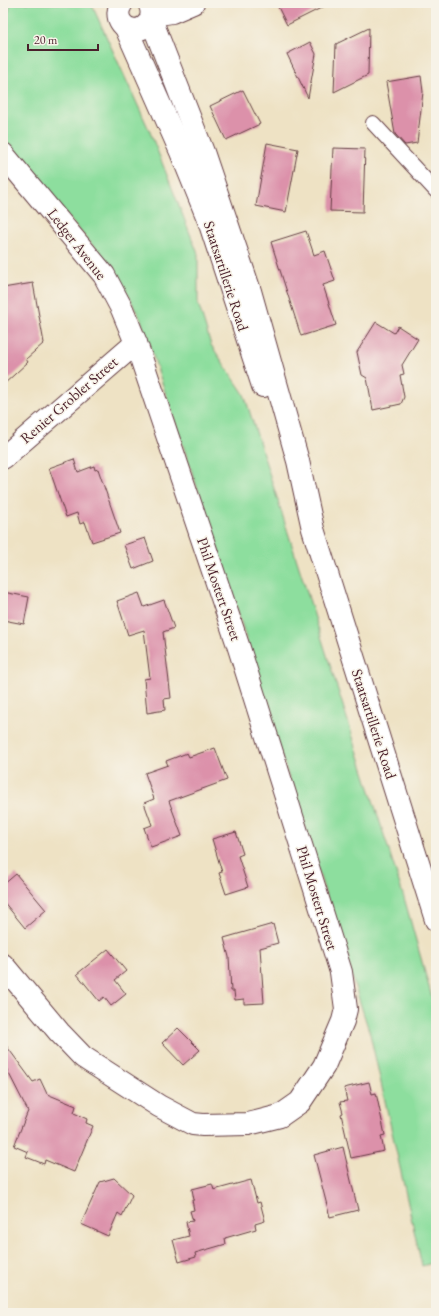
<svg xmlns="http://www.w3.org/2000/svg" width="439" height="1316" font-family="'EB Garamond',serif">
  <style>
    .green { fill: #8dde9e; stroke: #6c7e64 }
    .building { fill: #dc91aa }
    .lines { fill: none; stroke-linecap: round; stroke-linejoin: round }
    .service-casing { stroke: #633c42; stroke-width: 16 }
    .minor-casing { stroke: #633c42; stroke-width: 24 }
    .tertiary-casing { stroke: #633c42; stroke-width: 24 }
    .service { stroke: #fff; stroke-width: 14 }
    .minor { stroke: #fff; stroke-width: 22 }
    .tertiary { stroke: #fff; stroke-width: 22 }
    .labels { text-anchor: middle; stroke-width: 3; stroke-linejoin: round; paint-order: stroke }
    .street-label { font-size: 15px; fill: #4a1f2b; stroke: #f7f3e8 }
  </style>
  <rect width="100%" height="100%" fill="#f7f3e8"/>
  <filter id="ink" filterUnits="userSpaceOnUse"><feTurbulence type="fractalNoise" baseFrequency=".025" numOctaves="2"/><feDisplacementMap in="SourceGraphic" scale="8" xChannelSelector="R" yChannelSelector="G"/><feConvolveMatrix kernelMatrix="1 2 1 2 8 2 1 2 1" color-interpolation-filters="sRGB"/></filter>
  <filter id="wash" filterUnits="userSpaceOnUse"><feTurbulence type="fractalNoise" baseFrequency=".012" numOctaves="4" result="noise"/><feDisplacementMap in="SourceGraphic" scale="16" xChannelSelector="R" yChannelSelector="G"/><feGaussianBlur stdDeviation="0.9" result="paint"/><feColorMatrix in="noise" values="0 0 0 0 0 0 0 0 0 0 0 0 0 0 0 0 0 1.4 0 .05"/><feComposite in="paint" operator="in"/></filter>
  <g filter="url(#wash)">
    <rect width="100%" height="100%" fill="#eee2c4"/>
    <path class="green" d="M11 3H91L150 132 198 254V303L211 345 244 394 405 901 434 1005 436 1014V1262L422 1266 370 1034 266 706 231 588 141 320 120 279 106 261 3 142V30Z"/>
    <g id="blocks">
      <g class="building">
        <path d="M276 3H331L287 25Z"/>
        <path d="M369 28 368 75 334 92 336 44Z"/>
        <path d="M310 42 316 54 308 98 287 54Z"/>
        <path d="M421 76 423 92 417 143 405 145 395 134 386 82Z"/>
        <path d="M243 90 260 124 226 140 210 106Z"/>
        <path d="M267 143 298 149 286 212 256 206Z"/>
        <path d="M333 148 365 149 363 212 330 211Z"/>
        <path d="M306 231 314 255 325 251 335 281 323 285 336 325 301 336 271 242Z"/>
        <path d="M33 283 44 343 26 359 28 362 3 385V288Z"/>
        <path d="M376 322 394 333 398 326 418 339 402 365 404 374 400 375 404 397 401 404 373 410 367 378 362 375 357 352Z"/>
        <path d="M74 459 78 472 94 466 95 470 98 469 120 533 92 542 85 522 80 524 77 513 66 517 49 468Z"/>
        <path d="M145 538 153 561 133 569 124 545Z"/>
        <path d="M3 592 29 597 24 624 3 620Z"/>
        <path d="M139 593 144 607 164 600 174 628 163 632 171 698 164 699 165 710 147 713 144 679 150 678 144 630 128 635 117 601Z"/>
        <path d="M215 748 227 780 169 801 182 836 151 847 144 828 152 825 144 803 154 799 145 773 168 765 166 761 187 753 189 757Z"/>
        <path d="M236 832 243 854 238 856 248 887 226 894 219 873 222 872 212 839Z"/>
        <path d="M16 874 46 910 25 928 3 901V885Z"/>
        <path d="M273 924 278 943 260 948 264 1003 244 1004V999L235 1000 234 991H231L229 957 224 938Z"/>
        <path d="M108 949 126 971 115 980 126 994 111 1006 104 997 99 1001 77 974Z"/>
        <path d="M178 1028 200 1050 183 1065 162 1043Z"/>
        <path d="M5 1044 33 1082 40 1079 47 1094 76 1106 74 1113 87 1119 86 1123 93 1126 74 1172 45 1160 44 1164 26 1157 28 1152 14 1146 28 1111 3 1062V1045Z"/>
        <path d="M369 1082 372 1094 376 1093 385 1135 381 1136 384 1151 351 1158 341 1114 343 1113 340 1102 347 1101 344 1088Z"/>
        <path d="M343 1147 358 1210 330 1217 314 1155Z"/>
        <path d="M114 1178 132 1195 122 1216 118 1213 108 1236 81 1224 100 1182Z"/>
        <path d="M251 1180 257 1203 260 1202 265 1221 255 1224 256 1229 225 1238 226 1244 195 1253 196 1257 179 1262 173 1240 189 1236 186 1222 193 1221 190 1211 194 1210 192 1200H194L192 1189 212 1184 214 1190Z"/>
      </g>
    </g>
  </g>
  <g filter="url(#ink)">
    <use href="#blocks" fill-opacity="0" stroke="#633c42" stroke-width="1"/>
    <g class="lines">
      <g class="service-casing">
        <path id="service" d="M373 123 436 191"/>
      </g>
      <g class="minor-casing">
        <g id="minor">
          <path d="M3 154 104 275 122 309 136 343 239 648 341 972 346 1009 343 1021 324 1066 300 1102 280 1116 248 1124 203 1125 193 1124 159 1106 83 1057 59 1032 3 965"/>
          <path d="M3 458 136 343"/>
        </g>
      </g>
      <g class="tertiary-casing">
        <g id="tertiary">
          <path d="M122 3C113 16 122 30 137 30 150 27 155 15 149 3"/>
          <path d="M152 15 172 12 193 3"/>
          <path d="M151 19 203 152 250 291 298 461 313 529 436 920"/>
          <path d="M126 28 181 152 209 221 263 386"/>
        </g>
      </g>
      <use href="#service" class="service"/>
      <use href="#minor" class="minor"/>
      <use href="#tertiary" class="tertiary"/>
    </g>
  </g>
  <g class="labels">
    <g class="street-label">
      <text transform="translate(77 244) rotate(52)" y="5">Ledger Avenue</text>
      <text transform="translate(226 276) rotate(72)" y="5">Staatsartillerie Road</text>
      <text transform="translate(69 400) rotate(-41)" y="5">Renier Grobler Street</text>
      <text transform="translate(219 589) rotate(71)" y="5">Phil Mostert Street</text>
      <text transform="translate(374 724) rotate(72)" y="5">Staatsartillerie Road</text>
      <text transform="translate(317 898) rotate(73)" y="5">Phil Mostert Street</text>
    </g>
  </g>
  <rect width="439" height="1316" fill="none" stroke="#f7f3e8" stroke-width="16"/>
  <path d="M28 44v6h70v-6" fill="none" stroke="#4a1f2b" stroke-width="2"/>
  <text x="34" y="44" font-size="12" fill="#4a1f2b" stroke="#f7f3e8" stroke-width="3" paint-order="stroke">20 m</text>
</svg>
